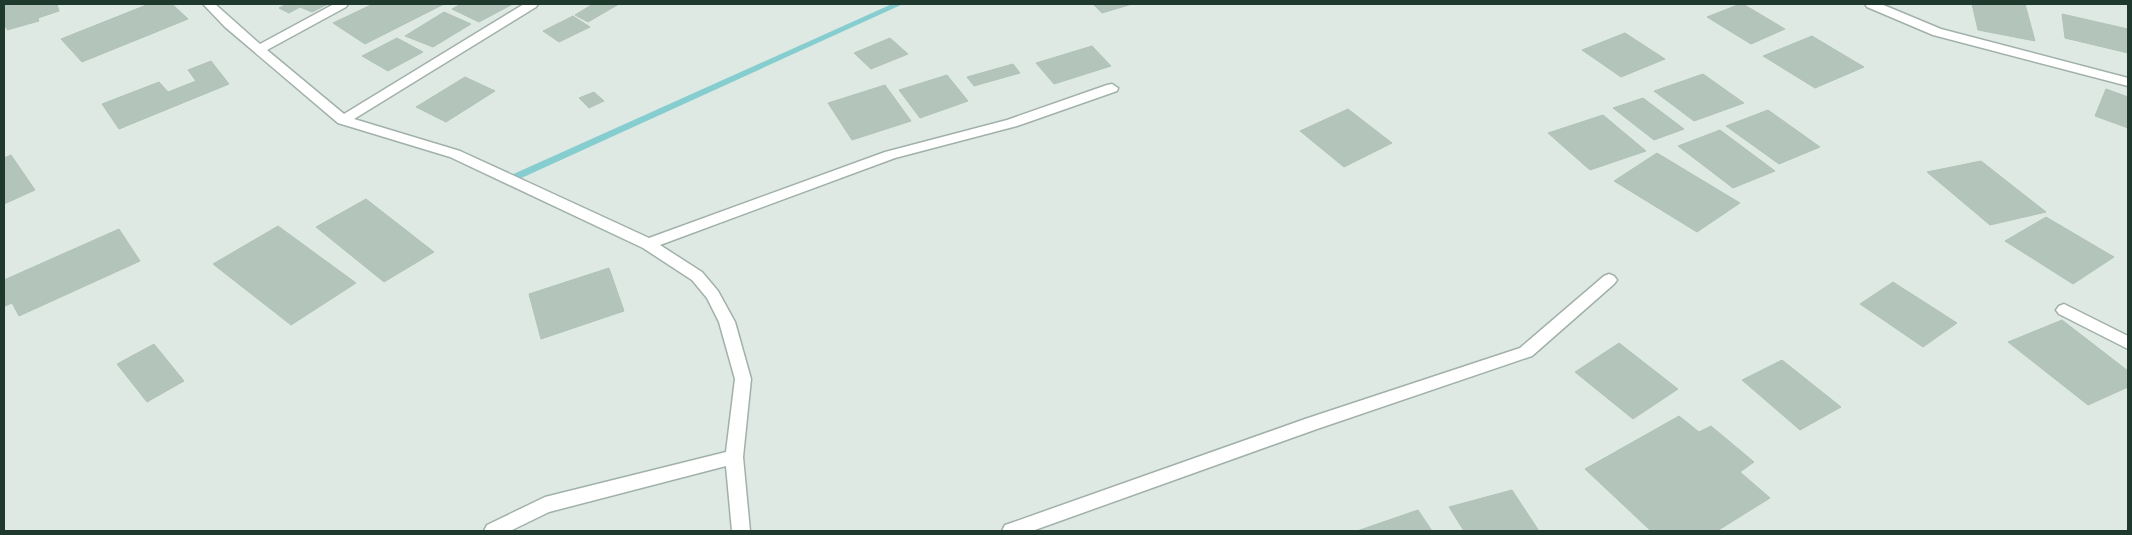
<svg xmlns="http://www.w3.org/2000/svg" width="2132" height="535" font-family="Arial,sans-serif">
  <style>
    .lines { fill: none; stroke-linecap: round; stroke-linejoin: round }
    .stream { fill: #85cdcf; fill-rule: evenodd }
    .building { fill: #b3c4bb; stroke: #b0c3b9 }
    .street-casing { stroke: #a1b1a9; stroke-width: 3 }
    .street { fill: #fff; fill-rule: evenodd }
  </style>
  <rect width="100%" height="100%" fill="#dee9e3"/>
  <g class="lines">
    <path class="stream" d="M892 4H903L517 180 513 181 508 178 509 176Z"/>
  </g>
  <g class="building">
    <path d="M8 4H57L59 11 38 18 39 21 7 30V27L4 28V5Z"/>
    <path d="M149 4H172L188 19 82 62 61 39Z"/>
    <path d="M287 4H328L312 12 300 7 289 13 279 8Z"/>
    <path d="M373 4H444L365 44 333 23Z"/>
    <path d="M461 4H509L511 5 479 22 452 9Z"/>
    <path d="M593 4H619L588 22 575 15Z"/>
    <path d="M1093 4H1132L1102 13Z"/>
    <path d="M1740 4H1743L1785 29 1751 44 1707 17Z"/>
    <path d="M1972 4H2025L2035 41 1978 30Z"/>
    <path d="M444 12 471 24 433 47 405 36Z"/>
    <path d="M2062 14 2128 29V53L2065 38Z"/>
    <path d="M573 16 590 27 559 42 543 31Z"/>
    <path d="M1625 33 1665 59 1621 77 1582 50Z"/>
    <path d="M1812 36 1864 67 1815 88 1763 56Z"/>
    <path d="M397 38 423 52 388 71 362 56Z"/>
    <path d="M890 38 908 54 871 69 854 53Z"/>
    <path d="M1092 46 1111 66 1054 84 1036 63Z"/>
    <path d="M211 61 229 84 119 129 102 104 159 82 168 92 196 81 188 70Z"/>
    <path d="M1013 64 1020 73 974 86 967 77Z"/>
    <path d="M1703 74 1744 103 1694 121 1654 91Z"/>
    <path d="M947 75 968 101 920 118 899 90Z"/>
    <path d="M465 77 495 91 446 122 416 107Z"/>
    <path d="M885 85 911 121 852 140 828 103Z"/>
    <path d="M2106 89 2128 97V128L2095 116Z"/>
    <path d="M594 92 604 101 589 108 579 98Z"/>
    <path d="M1643 98 1684 129 1654 140 1613 108Z"/>
    <path d="M1348 109 1392 143 1344 167 1300 131Z"/>
    <path d="M1768 110 1820 147 1779 164 1726 126Z"/>
    <path d="M1603 115 1646 151 1590 170 1548 133Z"/>
    <path d="M1720 130 1775 171 1733 188 1678 146Z"/>
    <path d="M1657 153 1740 203 1697 232 1614 181Z"/>
    <path d="M11 155 35 190 4 204V158Z"/>
    <path d="M1981 161 2046 212 1990 225 1927 172Z"/>
    <path d="M366 199 434 252 384 282 316 227Z"/>
    <path d="M2046 217 2114 257 2073 284 2005 241Z"/>
    <path d="M278 226 356 283 291 325 213 264Z"/>
    <path d="M119 229 140 261 19 316 12 303 5 306 4 280Z"/>
    <path d="M609 268 624 311 541 339 529 294Z"/>
    <path d="M1893 282 1957 323 1923 347 1860 304Z"/>
    <path d="M2062 320 2128 371V387L2088 405 2008 342Z"/>
    <path d="M1619 343 1678 389 1633 419 1575 372Z"/>
    <path d="M154 344 184 381 147 402 117 364Z"/>
    <path d="M1782 360 1841 407 1800 430 1742 380Z"/>
    <path d="M1679 416 1699 432 1711 426 1754 462 1740 472 1770 498 1717 531H1651L1585 469Z"/>
    <path d="M1512 490 1539 531H1464L1449 507Z"/>
    <path d="M1418 510 1432 531H1357Z"/>
  </g>
  <g class="lines">
    <g class="street-casing">
      <g id="street">
        <path d="M203 4H215L260 44 334 4H348L346 7 267 50 344 114 524 4H538L536 7 354 119 460 151 649 238 885 152 1007 120 1107 85 1112 84 1118 88 1117 91 1017 126 895 158 660 245 702 272 718 291 735 322 751 379 743 457 750 531H732L726 466 549 512 510 531H484L487 525 545 497 726 452 735 379 719 322 707 298 692 280 643 248 450 157 338 123 225 27Z"/>
        <path d="M1865 4H1881L1941 29 2128 78V86L1933 35 1867 7Z"/>
        <path d="M1609 274 1614 276 1617 280 1614 284 1532 356 1317 429 1032 531H1002L1005 525 1011 523 1305 419 1520 348 1604 276Z"/>
        <path d="M2064 304 2128 336V349L2059 314 2056 310 2059 306Z"/>
      </g>
    </g>
    <use href="#street" class="street"/>
  </g>
  <rect width="2132" height="535" fill="none" stroke="#20392f" stroke-width="10"/>
</svg>
